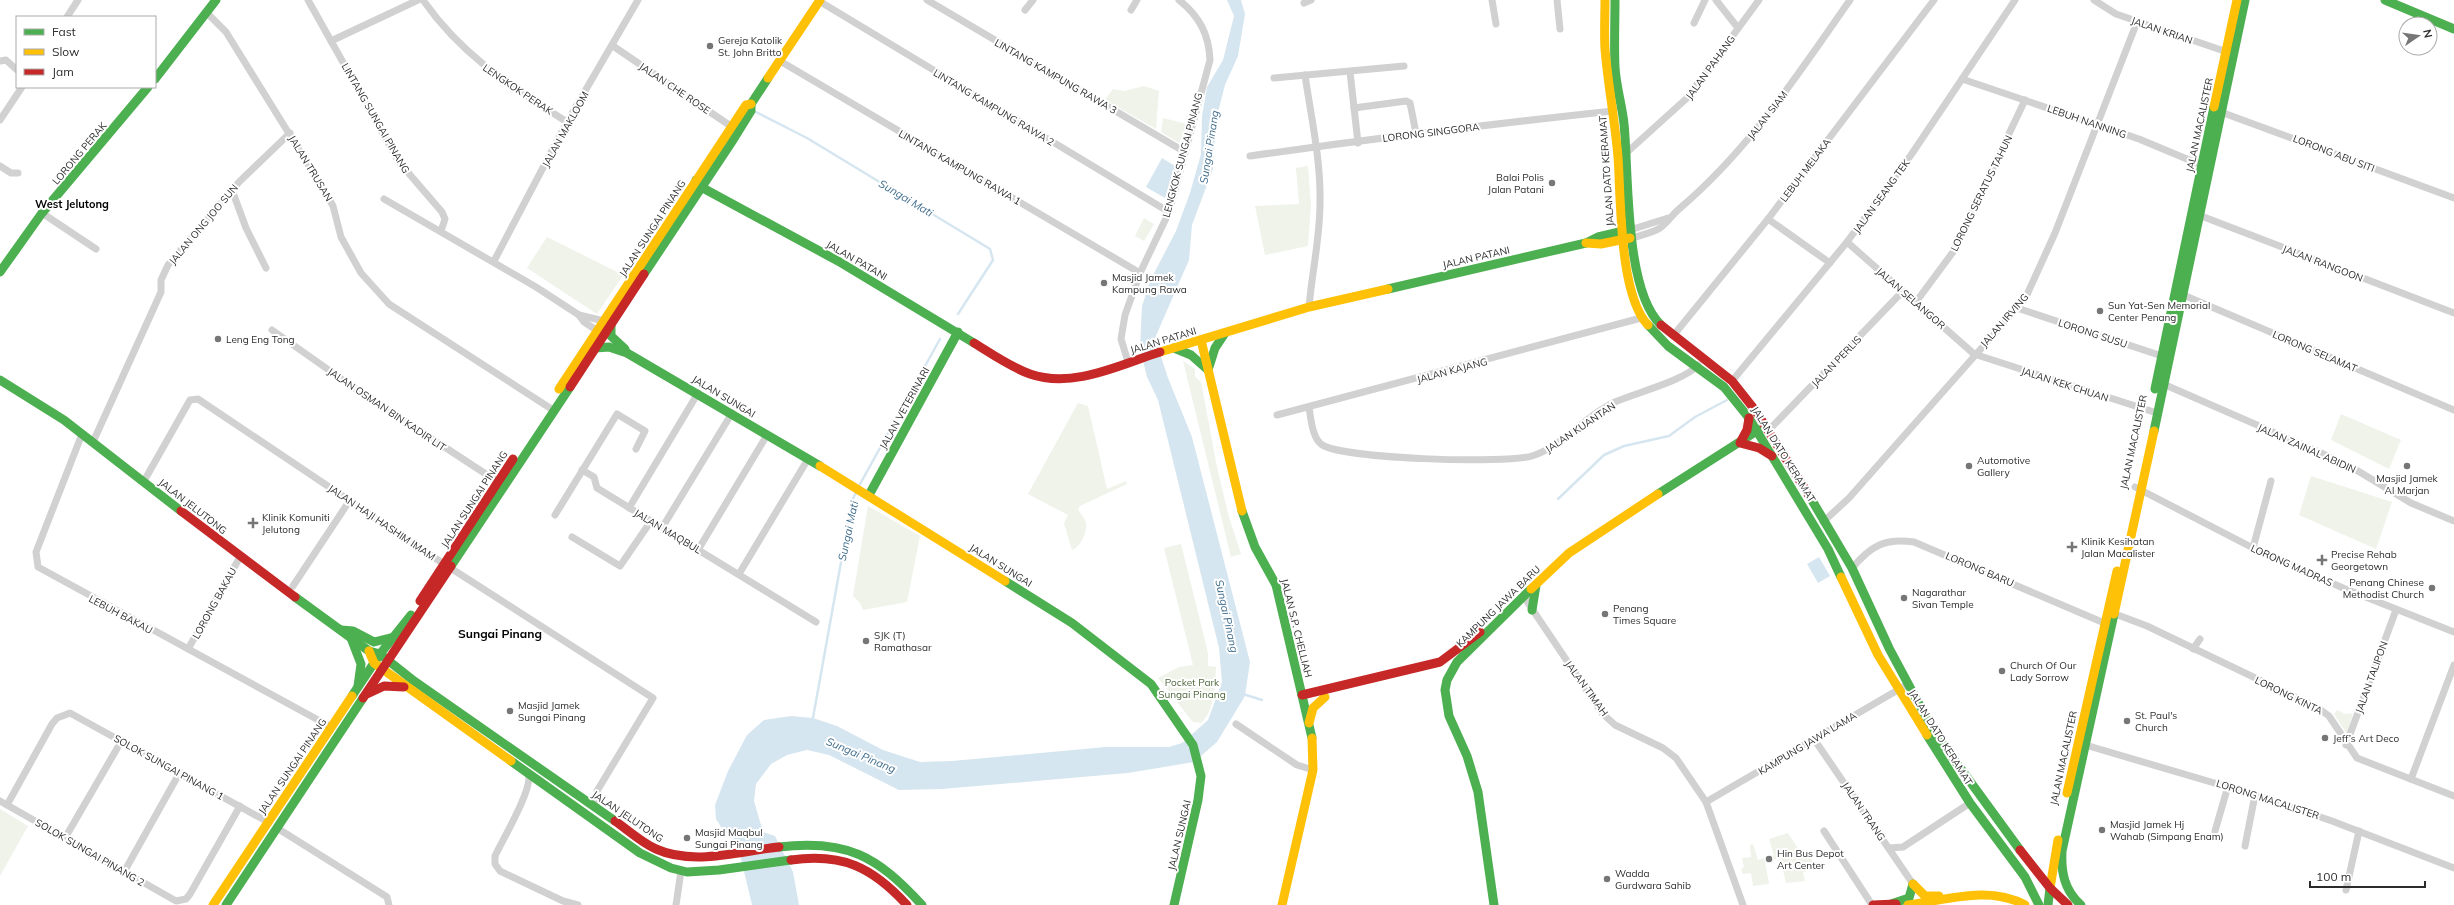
<svg xmlns="http://www.w3.org/2000/svg" width="2454" height="905" font-family="Mulish,sans-serif">
  <style>
    .green { fill: #eff3ea }
    .water { fill: #d6e6f0 }
    .lines { fill: none; stroke-linecap: round; stroke-linejoin: round }
    .stream { stroke: #d6e6f0; stroke-width: 2.5 }
    .street { stroke: #d1d1d1; stroke-width: 7 }
    .fast { stroke: #4caf50; stroke-width: 9 }
    .slow { stroke: #ffc107; stroke-width: 9 }
    .jam { stroke: #c62828; stroke-width: 9 }
    .poi-dot { fill: #767676; stroke: #fff; stroke-width: 1.5 }
    .labels { text-anchor: middle; stroke-width: 4; stroke-linejoin: round; paint-order: stroke }
    .street-label { font-size: 10px; fill: #2c2c2c; stroke: #fff }
    .poi-label { font-size: 10px; fill: #2c2c2c; stroke: #fff; text-anchor: start }
    .park-label { font-size: 10px; fill: #4e663b; stroke: #fff }
    .water-label { font-size: 11px; font-style: italic; fill: #3d6b8b; stroke: #fff }
    .neighbourhood-label { font-size: 11px; font-weight: bold; fill: #000; stroke: #fff }
    .quarter-label { font-size: 12px; font-weight: bold; fill: #000; stroke: #fff }
  </style>
  <rect width="100%" height="100%" fill="#fff"/>
  <g class="green">
    <path d="M1144 86 1159 91 1156 129 1105 100 1113 89 1124 91Z"/>
    <path d="M1163 118 1187 124 1179 143 1161 132Z"/>
    <path d="M1308 166 1311 205 1308 246 1265 255 1255 206 1299 204 1296 168Z"/>
    <path d="M1144 218 1154 224 1144 241 1135 236Z"/>
    <path d="M547 237 623 275 597 314 527 268Z"/>
    <path d="M1183 361 1195 369V377L1201 382 1217 467 1228 514 1241 554 1231 557Z"/>
    <path d="M1078 403 1088 406 1107 489 1126 481 1127 484 1080 506 1078 509C1080 513 1085 518 1086 523 1087 533 1081 546 1072 550L1064 523 1068 515 1028 494Z"/>
    <path d="M2341 414 2401 440 2389 469 2331 440Z"/>
    <path d="M2311 476 2392 502 2376 549 2299 515Z"/>
    <path d="M868 506 920 536 907 602 863 610 860 603 853 596Z"/>
    <path d="M1181 544 1208 653V666L1216 667C1215 686 1215 710 1201 723L1193 722 1158 678 1179 667 1193 665 1164 548Z"/>
    <path d="M2337 710 2345 714 2353 713 2347 734 2334 714Z"/>
    <path d="M0 809 28 826 0 876Z"/>
    <path d="M1788 833 1802 855 1807 852 1815 865 1803 873 1805 881 1786 883 1780 858 1765 862 1769 884 1753 886 1751 873 1743 874 1741 869 1744 867 1742 858 1751 857 1750 845 1753 844 1758 860 1774 855 1769 839Z"/>
  </g>
  <g class="water">
    <path d="M1227 0H1241L1245 14 1238 56 1225 85 1216 120 1213 169 1192 225 1189 260 1155 338 1168 378 1192 437 1250 662 1245 696 1217 742 1194 762 1128 773 942 789 899 790 829 755 807 750 787 755 771 764 756 784 754 801 763 832 775 836 793 872 799 905H752L737 842 721 827 716 819 715 805 728 771 747 735 764 720 791 716 813 718 837 726 883 750 920 762 952 761 1105 747H1169L1182 743 1208 720 1222 682 1219 648 1158 400 1147 377 1140 348 1142 306 1151 279 1176 231 1190 193 1201 154 1202 116 1207 87 1223 60 1234 16Z"/>
    <path d="M1162 158 1175 166 1165 198 1146 187Z"/>
    <path d="M1819 557 1830 576 1818 583 1807 564Z"/>
  </g>
  <g class="lines">
    <g class="stream">
      <path d="M756 112 807 138 990 249 993 260 958 314"/>
      <path d="M859 486 940 339"/>
      <path d="M1558 499 1604 455 1624 446 1669 436 1695 417 1727 400"/>
      <path d="M1243 694 1262 700"/>
      <path d="M813 718 852 501 857 490"/>
    </g>
    <g class="street">
      <path d="M308 0 399 162 442 212 445 219 441 231"/>
      <path d="M423 0C462 56 511 86 567 122"/>
      <path d="M927 0 1185 152"/>
      <path d="M1492 0 1496 24"/>
      <path d="M1557 0 1560 29"/>
      <path d="M1716 0 1738 28"/>
      <path d="M2094 0 2116 14 2230 53"/>
      <path d="M819 1 1169 212"/>
      <path d="M1304 3 1311 0"/>
      <path d="M1025 10 1033 0"/>
      <path d="M1131 10 1137 0"/>
      <path d="M207 13 226 32 327 195 333 206 341 237 361 273 389 304 553 410"/>
      <path d="M67 17 78 0"/>
      <path d="M1694 23 1705 0"/>
      <path d="M331 41 418 0"/>
      <path d="M613 46 735 129"/>
      <path d="M0 61 6 60 17 70"/>
      <path d="M780 61 1140 273"/>
      <path d="M1350 72 1358 143"/>
      <path d="M1305 75C1311 117 1321 160 1320 203 1320 238 1312 272 1309 307"/>
      <path d="M1274 78 1404 66"/>
      <path d="M1962 79 2139 139 2206 167"/>
      <path d="M1354 108 1406 101 1410 103 1416 133"/>
      <path d="M2218 111 2454 198"/>
      <path d="M0 120 22 87"/>
      <path d="M1624 155 1687 98 1759 0"/>
      <path d="M1250 156C1370 139 1491 124 1613 111L1614 109"/>
      <path d="M0 166 11 173H18"/>
      <path d="M232 190 246 228 266 268"/>
      <path d="M384 199 536 287 579 315 584 322 598 331"/>
      <path d="M42 213 96 249"/>
      <path d="M2196 214 2454 313"/>
      <path d="M1768 219 1830 263"/>
      <path d="M1630 230 1668 218"/>
      <path d="M1632 238C1641 235 1652 233 1660 228 1667 223 1673 214 1679 209 1749 150 1798 74 1850 0"/>
      <path d="M1847 242 1974 354 2157 413"/>
      <path d="M494 261 567 122 638 0"/>
      <path d="M2181 294 2454 410"/>
      <path d="M1916 302 1953 252 2025 100"/>
      <path d="M2017 308 2165 357"/>
      <path d="M579 315 604 321"/>
      <path d="M272 330 350 385 501 484"/>
      <path d="M1673 336 1768 219 1934 0"/>
      <path d="M1128 362 1121 339 1125 315 1140 273 1169 212 1210 60C1209 34 1199 16 1179 0"/>
      <path d="M1732 381 1847 242 1911 155 2015 0"/>
      <path d="M2161 383 2319 452 2358 471 2411 503 2454 521"/>
      <path d="M1309 408C1311 418 1312 437 1321 444 1339 459 1506 464 1532 456 1564 446 1584 416 1615 402 1635 393 1684 381 1698 365"/>
      <path d="M1277 415 1641 318"/>
      <path d="M1768 431 1903 291"/>
      <path d="M82 434 36 552 38 567 331 727"/>
      <path d="M93 442 161 292V280L168 265 239 182 290 133"/>
      <path d="M582 470 594 477 597 488 816 622"/>
      <path d="M144 481 190 400 198 399 438 560 653 698 597 791 596 808"/>
      <path d="M2135 487 2253 548 2343 588 2454 632"/>
      <path d="M629 508 698 393"/>
      <path d="M555 515 617 414 645 431 636 449"/>
      <path d="M1823 522 1849 498 2025 299 2055 233 2137 22"/>
      <path d="M662 528 732 413"/>
      <path d="M572 537 620 566 651 521"/>
      <path d="M2253 548 2271 481"/>
      <path d="M698 550 767 435"/>
      <path d="M1852 568C1871 546 1884 538 1914 542L2109 625"/>
      <path d="M739 574 808 459"/>
      <path d="M293 586 350 500"/>
      <path d="M1524 597 1602 713 1615 725 1663 748 1676 758 1706 802 1743 905"/>
      <path d="M2110 612 2147 626 2318 708 2329 716 2357 758 2454 796"/>
      <path d="M188 649 240 557"/>
      <path d="M2193 649 2200 639"/>
      <path d="M1236 724 1297 765 1313 770"/>
      <path d="M1814 739 1913 884"/>
      <path d="M2082 744 2255 795 2332 821 2454 868"/>
      <path d="M2346 745 2396 610"/>
      <path d="M529 775C531 792 503 839 495 856V864L500 871 563 901 578 905"/>
      <path d="M2411 779 2454 665"/>
      <path d="M0 801 176 901 186 899 190 894 240 806"/>
      <path d="M1706 802 1908 684"/>
      <path d="M7 805 52 724 57 718 70 713 268 822"/>
      <path d="M277 828 387 897 389 905"/>
      <path d="M1824 831 1872 905"/>
      <path d="M2215 831 2228 786"/>
      <path d="M65 838 122 740"/>
      <path d="M2245 846 2255 795"/>
      <path d="M1889 848 1903 847 1970 803"/>
      <path d="M124 872 180 772"/>
      <path d="M2346 890 2359 831"/>
      <path d="M676 905 681 871"/>
    </g>
    <g class="fast">
      <path d="M1615 0C1615 22 1614 45 1615 67 1616 86 1622 105 1624 124 1629 173 1624 290 1661 325"/>
      <path d="M2385 0 2454 29"/>
      <path d="M155 79 216 0"/>
      <path d="M696 180 701 187 838 261 974 343"/>
      <path d="M0 272 42 213 148 87"/>
      <path d="M644 274 733 140 751 111V104L768 78"/>
      <path d="M1388 289 1586 243 1598 237 1628 230"/>
      <path d="M611 324V336L625 349"/>
      <path d="M1648 325 1668 346 1724 387 1749 418 1828 549 1841 577"/>
      <path d="M595 348 609 347 627 353 820 466"/>
      <path d="M1174 348 1191 355 1208 370"/>
      <path d="M1209 367 1215 348 1225 333"/>
      <path d="M0 380 64 420 181 511"/>
      <path d="M2155 389 2214 107"/>
      <path d="M2154 431 2245 0"/>
      <path d="M1658 494 1763 427"/>
      <path d="M869 495 958 332"/>
      <path d="M1810 497 1852 568 1889 648 1934 732 2020 850"/>
      <path d="M1242 511 1255 547 1276 585 1312 738"/>
      <path d="M451 566 570 387"/>
      <path d="M1005 581 1072 623 1151 684 1193 745 1201 776 1198 800 1174 905"/>
      <path d="M295 597 369 651 380 654 414 681 615 821"/>
      <path d="M1532 610 1536 585"/>
      <path d="M341 630 353 631 374 642 394 637"/>
      <path d="M351 638 361 664 358 686"/>
      <path d="M352 696 380 654 411 615"/>
      <path d="M1927 735 1970 803 2025 877 2039 905"/>
      <path d="M511 761 640 853 671 868 687 872 719 870 791 860"/>
      <path d="M779 847C847 839 877 856 922 905"/>
      <path d="M1891 904 1909 898 1913 884"/>
      <path d="M226 905 363 698"/>
      <path d="M1494 905 1478 792 1467 756 1449 716 1445 690 1447 680 1457 662 1531 589"/>
      <path d="M2048 905 2050 888"/>
      <path d="M2081 905C2064 890 2061 872 2062 851L2114 614"/>
    </g>
    <g class="slow">
      <path d="M1605 0C1605 16 1604 33 1605 49 1608 85 1615 121 1618 157 1621 198 1619 295 1648 325"/>
      <path d="M768 78 820 0"/>
      <path d="M2214 107 2237 0"/>
      <path d="M1586 243 1601 244 1630 238"/>
      <path d="M1201 340 1242 511"/>
      <path d="M1160 352 1309 307 1388 289"/>
      <path d="M559 389 746 105 751 104"/>
      <path d="M820 466 1005 581"/>
      <path d="M1841 577 1878 655 1927 735"/>
      <path d="M1531 589 1569 553 1658 494"/>
      <path d="M2114 614 2154 431"/>
      <path d="M369 651 374 663 511 761"/>
      <path d="M1309 723 1313 708 1325 697"/>
      <path d="M2067 793 2117 571"/>
      <path d="M1913 884 1925 896H1939"/>
      <path d="M2050 888 2058 840"/>
      <path d="M213 905 352 696"/>
      <path d="M1282 905 1313 770 1312 738"/>
      <path d="M1908 905C1946 900 1990 885 2025 905"/>
    </g>
    <g class="jam">
      <path d="M1661 325 1732 381 1755 410 1810 497"/>
      <path d="M974 343C992 354 1010 367 1030 374 1073 389 1119 365 1160 352"/>
      <path d="M570 387 644 274"/>
      <path d="M1749 418 1747 430 1740 443 1759 448 1772 456"/>
      <path d="M181 511 295 597"/>
      <path d="M420 601 513 459"/>
      <path d="M367 694 384 686 404 687"/>
      <path d="M1302 695 1440 662 1480 632"/>
      <path d="M363 698 451 566"/>
      <path d="M615 821C628 830 642 843 656 849 694 866 740 851 779 847"/>
      <path d="M2020 850 2050 888 2068 905"/>
      <path d="M791 860C843 853 872 867 907 905"/>
      <path d="M1873 905 1896 904"/>
    </g>
  </g>
  <g class="poi-dot">
    <circle cx="710" cy="46" r="4"/>
    <circle cx="1552" cy="183" r="4"/>
    <circle cx="1104" cy="283" r="4"/>
    <circle cx="2100" cy="311" r="4"/>
    <circle cx="218" cy="339" r="4"/>
    <circle cx="1969" cy="466" r="4"/>
    <circle cx="2407" cy="466" r="4"/>
    <path d="M251 517h4v4h4v4h-4v4h-4v-4h-4v-4h4z"/>
    <path d="M2070 541h4v4h4v4h-4v4h-4v-4h-4v-4h4z"/>
    <path d="M2320 554h4v4h4v4h-4v4h-4v-4h-4v-4h4z"/>
    <circle cx="2432" cy="588" r="4"/>
    <circle cx="1904" cy="598" r="4"/>
    <circle cx="1605" cy="614" r="4"/>
    <circle cx="866" cy="641" r="4"/>
    <circle cx="2002" cy="671" r="4"/>
    <circle cx="510" cy="711" r="4"/>
    <circle cx="2127" cy="721" r="4"/>
    <circle cx="2325" cy="738" r="4"/>
    <circle cx="2102" cy="830" r="4"/>
    <circle cx="687" cy="838" r="4"/>
    <circle cx="1769" cy="859" r="4"/>
    <circle cx="1607" cy="879" r="4"/>
  </g>
  <g class="labels">
    <g class="street-label">
      <text transform="translate(2162 30) rotate(19)" y="4">JALAN KRIAN</text>
      <text transform="translate(1710 67) rotate(-54)" y="4">JALAN PAHANG</text>
      <text transform="translate(1056 76) rotate(30)" y="4">LINTANG KAMPUNG RAWA 3</text>
      <text transform="translate(675 88) rotate(34)" y="4">JALAN CHE ROSE</text>
      <text transform="translate(518 89) rotate(34)" y="4">LENGKOK PERAK</text>
      <text transform="translate(994 107) rotate(31)" y="4">LINTANG KAMPUNG RAWA 2</text>
      <text transform="translate(1767 115) rotate(-52)" y="4">JALAN SIAM</text>
      <text transform="translate(376 118) rotate(60)" y="4">LINTANG SUNGAI PINANG</text>
      <text transform="translate(2087 121) rotate(19)" y="4">LEBUH NANNING</text>
      <text transform="translate(2199 125) rotate(-78)" y="4">JALAN MACALISTER</text>
      <text transform="translate(565 129) rotate(-61)" y="4">JALAN MAKLOOM</text>
      <text transform="translate(1431 132) rotate(-7)" y="4">LORONG SINGGORA</text>
      <text transform="translate(79 153) rotate(-50)" y="4">LORONG PERAK</text>
      <text transform="translate(2334 153) rotate(21)" y="4">LORONG ABU SITI</text>
      <text transform="translate(1182 155) rotate(-75)" y="4">LENGKOK SUNGAI PINANG</text>
      <text transform="translate(960 167) rotate(30)" y="4">LINTANG KAMPUNG RAWA 1</text>
      <text transform="translate(311 168) rotate(59)" y="4">JALAN TRUSAN</text>
      <text transform="translate(1805 170) rotate(-53)" y="4">LEBUH MELAKA</text>
      <text transform="translate(1606 171) rotate(-94)" y="4">JALAN DATO KERAMAT</text>
      <text transform="translate(1981 193) rotate(-64)" y="4">LORONG SERATUS TAHUN</text>
      <text transform="translate(1881 196) rotate(-54)" y="4">JALAN SEANG TEK</text>
      <text transform="translate(203 224) rotate(-50)" y="4">JALAN ONG JOO SUN</text>
      <text transform="translate(652 228) rotate(-57)" y="4">JALAN SUNGAI PINANG</text>
      <text transform="translate(1476 257) rotate(-13)" y="4">JALAN PATANI</text>
      <text transform="translate(857 260) rotate(30)" y="4">JALAN PATANI</text>
      <text transform="translate(2323 263) rotate(21)" y="4">JALAN RANGOON</text>
      <text transform="translate(1911 298) rotate(41)" y="4">JALAN SELANGOR</text>
      <text transform="translate(2004 320) rotate(-49)" y="4">JALAN IRVING</text>
      <text transform="translate(2093 333) rotate(18)" y="4">LORONG SUSU</text>
      <text transform="translate(1163 340) rotate(-17)" y="4">JALAN PATANI</text>
      <text transform="translate(2315 351) rotate(23)" y="4">LORONG SELAMAT</text>
      <text transform="translate(1836 361) rotate(-46)" y="4">JALAN PERLIS</text>
      <text transform="translate(1452 370) rotate(-15)" y="4">JALAN KAJANG</text>
      <text transform="translate(2065 384) rotate(18)" y="4">JALAN KEK CHUAN</text>
      <text transform="translate(724 396) rotate(31)" y="4">JALAN SUNGAI</text>
      <text transform="translate(904 408) rotate(-61)" y="4">JALAN VETERINARI</text>
      <text transform="translate(387 409) rotate(34)" y="4">JALAN OSMAN BIN KADIR LIT</text>
      <text transform="translate(1580 427) rotate(-34)" y="4">JALAN KUANTAN</text>
      <text transform="translate(2133 442) rotate(-78)" y="4">JALAN MACALISTER</text>
      <text transform="translate(2307 448) rotate(24)" y="4">JALAN ZAINAL ABIDIN</text>
      <text transform="translate(1784 454) rotate(58)" y="4">JALAN DATO KERAMAT</text>
      <text transform="translate(474 499) rotate(-57)" y="4">JALAN SUNGAI PINANG</text>
      <text transform="translate(193 506) rotate(38)" y="4">JALAN JELUTONG</text>
      <text transform="translate(382 522) rotate(34)" y="4">JALAN HAJI HASHIM IMAM</text>
      <text transform="translate(668 531) rotate(31)" y="4">JALAN MAQBUL</text>
      <text transform="translate(1001 565) rotate(32)" y="4">JALAN SUNGAI</text>
      <text transform="translate(2292 565) rotate(24)" y="4">LORONG MADRAS</text>
      <text transform="translate(1980 569) rotate(23)" y="4">LORONG BARU</text>
      <text transform="translate(214 603) rotate(-61)" y="4">LORONG BAKAU</text>
      <text transform="translate(1498 606) rotate(-44)" y="4">KAMPUNG JAWA BARU</text>
      <text transform="translate(121 614) rotate(28)" y="4">LEBUH BAKAU</text>
      <text transform="translate(1297 628) rotate(76)" y="4">JALAN S.P. CHELLIAH</text>
      <text transform="translate(2371 677) rotate(-70)" y="4">JALAN TALIPON</text>
      <text transform="translate(1587 688) rotate(54)" y="4">JALAN TIMAH</text>
      <text transform="translate(2289 695) rotate(26)" y="4">LORONG KINTA</text>
      <text transform="translate(1941 737) rotate(58)" y="4">JALAN DATO KERAMAT</text>
      <text transform="translate(1807 743) rotate(-31)" y="4">KAMPUNG JAWA LAMA</text>
      <text transform="translate(2063 758) rotate(-78)" y="4">JALAN MACALISTER</text>
      <text transform="translate(292 766) rotate(-56)" y="4">JALAN SUNGAI PINANG</text>
      <text transform="translate(169 767) rotate(29)" y="4">SOLOK SUNGAI PINANG 1</text>
      <text transform="translate(2268 799) rotate(18)" y="4">LORONG MACALISTER</text>
      <text transform="translate(1864 811) rotate(56)" y="4">JALAN TRANG</text>
      <text transform="translate(628 816) rotate(34)" y="4">JALAN JELUTONG</text>
      <text transform="translate(1179 835) rotate(-77)" y="4">JALAN SUNGAI</text>
      <text transform="translate(90 852) rotate(30)" y="4">SOLOK SUNGAI PINANG 2</text>
    </g>
    <g class="poi-label">
      <text x="718" y="44">Gereja Katolik<tspan x="718" dy="12">St. John Britto</tspan></text>
      <text x="1544" y="181" text-anchor="end">Balai Polis<tspan x="1544" dy="12">Jalan Patani</tspan></text>
      <text x="1112" y="281">Masjid Jamek<tspan x="1112" dy="12">Kampung Rawa</tspan></text>
      <text x="2108" y="309">Sun Yat-Sen Memorial<tspan x="2108" dy="12">Center Penang</tspan></text>
      <text x="226" y="343">Leng Eng Tong</text>
      <text x="1977" y="464">Automotive<tspan x="1977" dy="12">Gallery</tspan></text>
      <text x="2407" y="482" text-anchor="middle">Masjid Jamek<tspan x="2407" dy="12">Al Marjan</tspan></text>
      <text x="262" y="521">Klinik Komuniti<tspan x="262" dy="12">Jelutong</tspan></text>
      <text x="2081" y="545">Klinik Kesihatan<tspan x="2081" dy="12">Jalan Macalister</tspan></text>
      <text x="2331" y="558">Precise Rehab<tspan x="2331" dy="12">Georgetown</tspan></text>
      <text x="2424" y="586" text-anchor="end">Penang Chinese<tspan x="2424" dy="12">Methodist Church</tspan></text>
      <text x="1912" y="596">Nagarathar<tspan x="1912" dy="12">Sivan Temple</tspan></text>
      <text x="1613" y="612">Penang<tspan x="1613" dy="12">Times Square</tspan></text>
      <text x="874" y="639">SJK (T)<tspan x="874" dy="12">Ramathasar</tspan></text>
      <text x="2010" y="669">Church Of Our<tspan x="2010" dy="12">Lady Sorrow</tspan></text>
      <text x="518" y="709">Masjid Jamek<tspan x="518" dy="12">Sungai Pinang</tspan></text>
      <text x="2135" y="719">St. Paul's<tspan x="2135" dy="12">Church</tspan></text>
      <text x="2333" y="742">Jeff’s Art Deco</text>
      <text x="2110" y="828">Masjid Jamek Hj<tspan x="2110" dy="12">Wahab (Simpang Enam)</tspan></text>
      <text x="695" y="836">Masjid Maqbul<tspan x="695" dy="12">Sungai Pinang</tspan></text>
      <text x="1777" y="857">Hin Bus Depot<tspan x="1777" dy="12">Art Center</tspan></text>
      <text x="1615" y="877">Wadda<tspan x="1615" dy="12">Gurdwara Sahib</tspan></text>
    </g>
    <g class="park-label">
      <text x="1192" y="686">Pocket Park<tspan x="1192" dy="12">Sungai Pinang</tspan></text>
    </g>
    <g class="water-label">
      <text transform="translate(1209 147) rotate(-81)" y="4">Sungai Pinang</text>
      <text transform="translate(906 198) rotate(31)" y="4">Sungai Mati</text>
      <text transform="translate(848 531) rotate(-78)" y="4">Sungai Mati</text>
      <text transform="translate(1227 616) rotate(78)" y="4">Sungai Pinang</text>
      <text transform="translate(861 755) rotate(23)" y="4">Sungai Pinang</text>
    </g>
    <g class="neighbourhood-label">
      <text x="72" y="208">West Jelutong</text>
    </g>
    <g class="quarter-label">
      <text x="500" y="638">Sungai Pinang</text>
    </g>
  </g>
  <rect x="16" y="16" width="140" height="72" fill="#ffffff" stroke="#ababab"/>
  <rect x="24" y="29" width="20" height="6" fill="#4caf50" stroke="#ababab"/>
  <text x="52" y="36" font-size="12" fill="#2c2c2c">Fast</text>
  <rect x="24" y="49" width="20" height="6" fill="#ffc107" stroke="#ababab"/>
  <text x="52" y="56" font-size="12" fill="#2c2c2c">Slow</text>
  <rect x="24" y="69" width="20" height="6" fill="#c62828" stroke="#ababab"/>
  <text x="52" y="76" font-size="12" fill="#2c2c2c">Jam</text>
  <g transform="translate(2418 36) rotate(77)"><circle r="19" fill="#ffffff" stroke="#ababab"/>
  <path d="M0-3L7 15L0 10L-7 15Z" fill="#767676"/>
  <text y="-6" font-size="11" font-weight="bold" text-anchor="middle" fill="#2c2c2c">N</text>
  </g>
  <path d="M2310 881v6h115v-6" fill="none" stroke="#2c2c2c" stroke-width="2"/>
  <text x="2316" y="881" font-size="12" fill="#2c2c2c" stroke="#ffffff" stroke-width="3" paint-order="stroke">100 m</text>
</svg>
